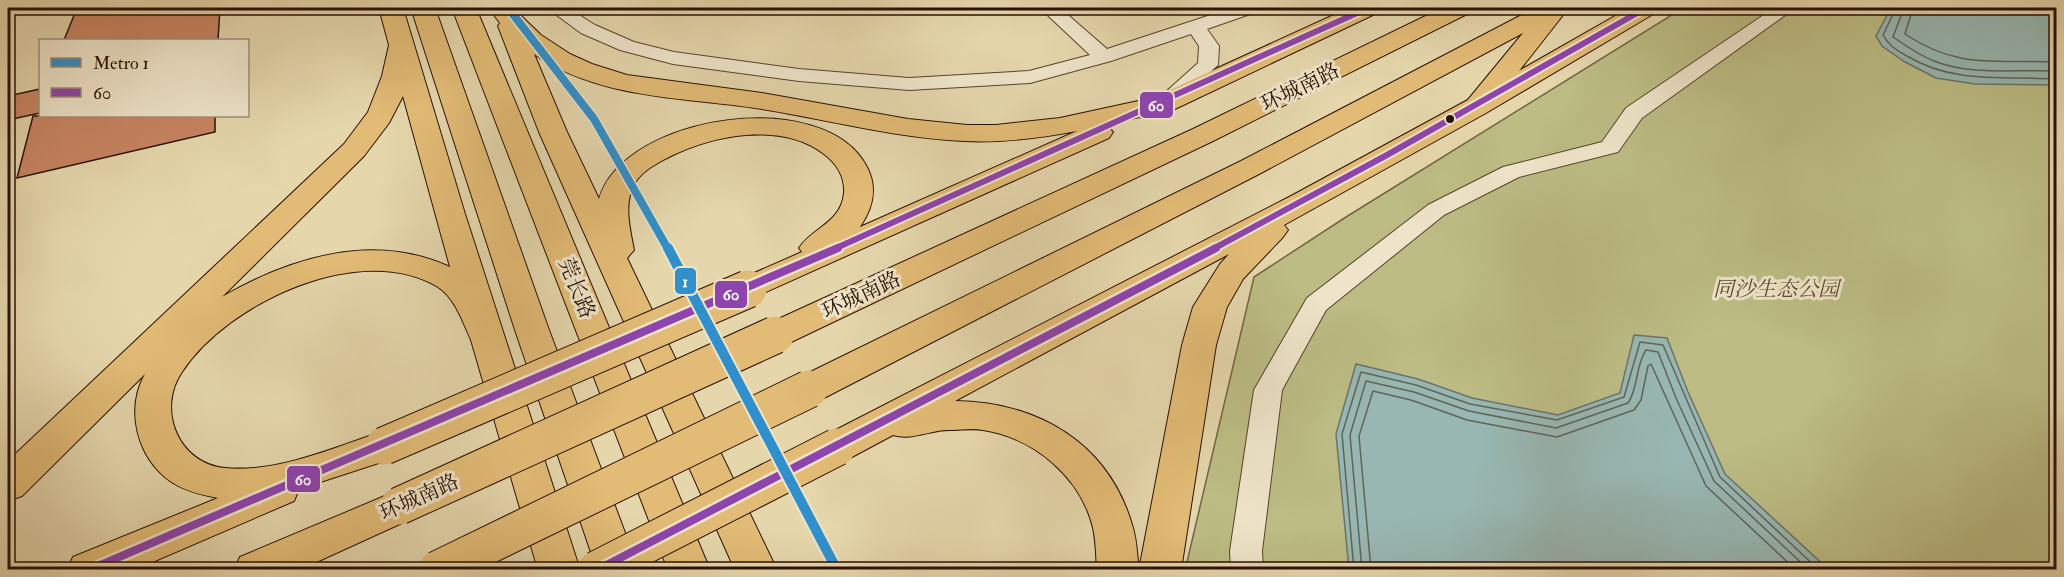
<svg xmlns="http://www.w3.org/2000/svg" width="2064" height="577" font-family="'IM FELL Double Pica','Noto Serif SC',serif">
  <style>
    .green { fill: #bcbc84; stroke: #726642; stroke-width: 1.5 }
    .water { fill: #98b7b2; stroke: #6b746b; stroke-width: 1.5 }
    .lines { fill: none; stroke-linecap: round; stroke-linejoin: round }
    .shore { stroke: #606459; stroke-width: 1.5 }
    .building { fill: #c88462; stroke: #281000; stroke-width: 1.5 }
    .minor-casing { stroke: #57422b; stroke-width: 2 }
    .primary-casing { stroke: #281000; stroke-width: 2 }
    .trunk-casing { stroke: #281000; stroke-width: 2 }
    .minor { fill: #eee4c9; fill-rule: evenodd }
    .primary { fill: #e2bb76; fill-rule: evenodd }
    .trunk { fill: #e2bb76; fill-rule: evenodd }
    .primary-bridge-casing { stroke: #281000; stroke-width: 39; stroke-linecap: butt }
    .trunk-bridge-casing { stroke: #281000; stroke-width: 39; stroke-linecap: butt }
    .primary-bridge { stroke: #e2bb76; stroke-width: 37 }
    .trunk-bridge { stroke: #e2bb76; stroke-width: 37 }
    .bus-1-far1-casing { stroke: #eee4c9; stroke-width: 10 }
    .bus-1-casing { stroke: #eee4c9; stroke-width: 13 }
    .bus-1-far1 { stroke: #8e44ad; stroke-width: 6 }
    .bus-1 { stroke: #8e44ad; stroke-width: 8 }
    .metro-1-far1-casing { stroke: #eee4c9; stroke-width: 11 }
    .metro-1-casing { stroke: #eee4c9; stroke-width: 14 }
    .metro-1-far1 { stroke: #3190cb; stroke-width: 8 }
    .metro-1 { stroke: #3190cb; stroke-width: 10 }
    .bus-dot { fill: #281000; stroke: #eee4c9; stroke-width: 2 }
    .labels { text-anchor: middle; stroke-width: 6; stroke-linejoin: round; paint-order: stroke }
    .street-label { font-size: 21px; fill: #281000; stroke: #eee4c9 }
    .park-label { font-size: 21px; font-style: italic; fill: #5c4c2e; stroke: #eee4c9 }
    .line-badge { stroke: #eee4c9; stroke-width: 2 }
    .badge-label { font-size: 16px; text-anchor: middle; font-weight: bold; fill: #fff }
  </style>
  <rect width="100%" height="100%" fill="#e5d6ac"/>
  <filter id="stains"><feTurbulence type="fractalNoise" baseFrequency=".00333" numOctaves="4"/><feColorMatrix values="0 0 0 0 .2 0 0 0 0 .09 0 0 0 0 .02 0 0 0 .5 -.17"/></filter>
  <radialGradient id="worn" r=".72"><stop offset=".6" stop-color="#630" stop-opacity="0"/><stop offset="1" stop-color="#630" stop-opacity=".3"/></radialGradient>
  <path class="green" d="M1683 8H2056V569L1188 570 1187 562 1254 277 1346 217Z"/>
  <g class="water">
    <path d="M1891 8H2056V85L1975 84 1936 78 1905 62 1882 46 1876 36Z"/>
    <path d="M1634 335 1667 338 1688 392 1725 474 1828 569H1349L1336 434 1356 364 1418 379 1472 398 1558 415 1620 393Z"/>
  </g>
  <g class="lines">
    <g class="shore">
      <path d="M1896 8 1883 35C1888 45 1897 51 1907 56 1953 84 2004 76 2056 79"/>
      <path d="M1904 8 1893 37C1906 46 1919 55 1934 61 1971 76 2016 69 2056 71"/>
      <path d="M1913 8 1905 34C1959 70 1995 59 2056 62"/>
      <path d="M1354 570 1342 434 1361 372 1416 385 1470 404 1557 420 1624 397 1640 342 1663 345 1720 477 1819 570"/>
      <path d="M1362 570 1350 435 1366 381 1414 392 1469 411 1556 428 1628 403C1639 387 1635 366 1646 350L1658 352 1676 398 1714 481 1809 570"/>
      <path d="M1371 570 1359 436 1373 391 1411 400 1467 420 1557 437 1634 410 1641 400 1648 366 1651 364 1706 486 1796 570"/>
    </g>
  </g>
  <g class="building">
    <path d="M77 8H220L218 40H64Z"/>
    <path d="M40 89V113L8 120V96Z"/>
    <path d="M33 116H215V132L17 178Z"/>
  </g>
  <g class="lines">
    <g class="minor-casing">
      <g id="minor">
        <path d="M547 8H568L595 25 634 42 674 52 799 69 909 78 1029 71 1090 55 1040 8H1060L1107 49 1232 8H1258L1256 12 1207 29 1219 46 1218 65 1172 107 1165 109 1158 107 1154 103 1158 99 1198 63 1199 46 1191 34 1111 61 1030 83 909 90 799 81 673 64 620 50 581 33Z"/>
        <path d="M1774 8H1795L1642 118 1618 152 1519 177 1444 215 1326 310 1282 390 1262 551 1263 570H1231L1230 551 1254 390 1307 298 1428 205 1503 167 1602 142 1626 108Z"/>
      </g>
    </g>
    <g class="primary-casing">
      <g id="primary">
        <path d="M379 8H403L465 214 580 570H538L471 340C463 322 455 298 438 287 361 240 227 303 182 372 156 410 179 464 225 468 278 473 335 447 384 431L397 435 403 446 397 457 299 489 294 501 134 570H67L73 557 218 498C202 495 184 491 170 481 137 457 125 410 145 374L22 496 8 501V461L344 144 368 112 382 76 389 45ZM403 96 450 267C374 232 291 257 222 297L364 156 389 123Z"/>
        <path d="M506 8 515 10 541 35 570 54 592 64 627 75 762 93 908 119 967 125H996L1060 118 1152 98 1349 8H1380L1377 13 1175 109 1146 119 1139 117 1106 125 1113 132 1109 138 748 300 736 297 731 289 736 281 802 252 799 248C813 227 841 223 844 193 845 177 837 164 824 154 781 121 712 135 667 158 656 164 642 171 635 183 623 203 630 229 634 250L627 258 777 570H735L539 132 498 26 500 23 494 15 497 10ZM534 54C600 100 686 97 762 109 829 120 896 138 964 141 1002 143 1040 138 1077 131L860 227C873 208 878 188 867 167 825 85 624 114 599 199L567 132Z"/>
        <path d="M1629 8H1658L1655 13 1486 113 1284 225 1288 230 1283 237 1243 279 1227 307 1216 345 1181 570H1139L1182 345 1193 307 1220 264 1229 254 955 401C1039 402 1110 444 1133 528 1137 541 1137 556 1139 570H1097C1096 556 1096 541 1093 528 1081 477 1034 438 983 430 973 428 962 430 951 430 931 429 913 441 893 435L850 458 837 462 824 458 818 447 824 436 1293 195 1466 101Z"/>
      </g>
    </g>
    <g class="trunk-casing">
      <g id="trunk">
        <path d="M411 8H435L549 330 639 570H597L515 330Z"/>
        <path d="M452 8H476L710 570H668Z"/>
        <path d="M1442 8H1472L1469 13 1213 141 787 344 775 347 763 344 758 335 763 326 1193 129Z"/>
        <path d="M1535 8H1564L1561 12 1563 15 1486 113 1476 115 1466 113 1462 107 1523 33 1261 173 822 399 809 402 796 399 791 389 796 379 1241 161Z"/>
        <path d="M399 490 413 494 419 506 413 518 299 570H234L240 557Z"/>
      </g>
    </g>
    <use href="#minor" class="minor"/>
    <use href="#primary" class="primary"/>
    <use href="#trunk" class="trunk"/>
    <g class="primary-bridge-casing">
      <g id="primary-bridge">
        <path d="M384 446 748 289"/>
        <path d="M596 570 837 447"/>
      </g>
    </g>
    <g class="trunk-bridge-casing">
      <g id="trunk-bridge">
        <path d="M399 506 775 335"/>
        <path d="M437 570 809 389"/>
      </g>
    </g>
    <use href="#primary-bridge" class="primary-bridge"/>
    <use href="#trunk-bridge" class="trunk-bridge"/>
    <g class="bus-1-far1-casing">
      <g id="bus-1-far1">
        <path d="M834 249 1368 8"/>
        <path d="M1213 249 1387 155 1646 8"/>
      </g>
    </g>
    <g class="bus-1-casing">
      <g id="bus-1">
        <path d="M89 570 838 248"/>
        <path d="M597 570 1216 248"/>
      </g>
    </g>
    <use href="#bus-1-far1" class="bus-1-far1"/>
    <use href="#bus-1" class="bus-1"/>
    <g class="metro-1-far1-casing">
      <path id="metro-1-far1" d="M508 8 594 119 668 249"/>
    </g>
    <g class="metro-1-casing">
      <path id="metro-1" d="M668 248 837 570"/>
    </g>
    <use href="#metro-1-far1" class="metro-1-far1"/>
    <use href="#metro-1" class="metro-1"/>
  </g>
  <circle class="bus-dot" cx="1450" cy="119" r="5"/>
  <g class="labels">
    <g class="street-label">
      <text transform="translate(1300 87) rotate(-26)" y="7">环城南路</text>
      <text transform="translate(577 288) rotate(68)" y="7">莞长路</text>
      <text transform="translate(861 295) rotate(-25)" y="7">环城南路</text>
      <text transform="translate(419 497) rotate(-24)" y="7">环城南路</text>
    </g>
    <g class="park-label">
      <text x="1776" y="296">同沙生态公园</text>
    </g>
  </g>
  <g class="line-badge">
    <rect x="1139" y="91" width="35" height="28" rx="6" fill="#8e44ad"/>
    <rect x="674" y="267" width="23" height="28" rx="6" fill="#3190cb"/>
    <rect x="714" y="280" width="34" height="29" rx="6" fill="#8e44ad"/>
    <rect x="286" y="465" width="35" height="28" rx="6" fill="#8e44ad"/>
  </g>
  <g class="badge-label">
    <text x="1156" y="111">60</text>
    <text x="685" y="287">1</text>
    <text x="731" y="300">60</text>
    <text x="303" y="485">60</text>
  </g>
  <rect width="2064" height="577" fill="none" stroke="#e5d6ac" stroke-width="30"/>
  <rect x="9" y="9" width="2046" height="559" fill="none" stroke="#281000" stroke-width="3"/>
  <rect x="15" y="15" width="2034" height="547" fill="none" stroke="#281000" stroke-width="1.5"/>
  <rect x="39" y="39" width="210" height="78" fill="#eee4c9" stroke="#9f8f79" stroke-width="1.5"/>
  <rect x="51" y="58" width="30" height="9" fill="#3190cb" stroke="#9f8f79" stroke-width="1.5"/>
  <text x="93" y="69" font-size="18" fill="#281000">Metro 1</text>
  <rect x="51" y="88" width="30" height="9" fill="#8e44ad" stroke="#9f8f79" stroke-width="1.5"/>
  <text x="93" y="99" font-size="18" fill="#281000">60</text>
  <rect width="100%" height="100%" filter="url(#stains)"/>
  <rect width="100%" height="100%" fill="url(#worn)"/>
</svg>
